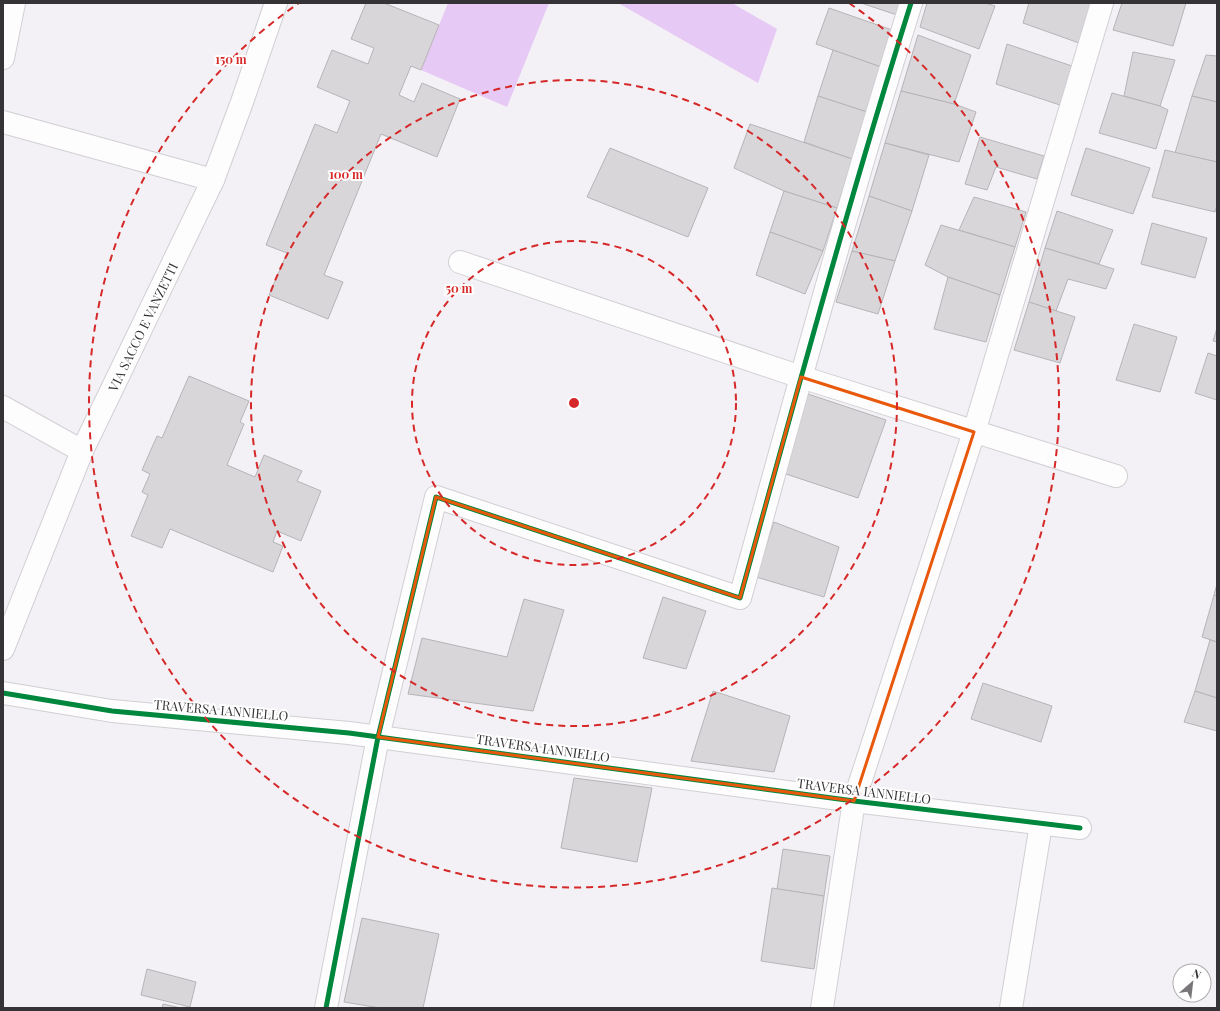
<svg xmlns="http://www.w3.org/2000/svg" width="1220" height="1011" font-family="'Playfair Display',serif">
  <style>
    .green { fill: #e7c9f5 }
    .building { fill: #d8d6d9; stroke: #b6b4b7 }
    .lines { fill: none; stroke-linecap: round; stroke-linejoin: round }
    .minor-casing { stroke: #d1cfd3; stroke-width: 24 }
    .minor { stroke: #fdfdfe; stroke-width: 22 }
    .cycleway-casing { stroke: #fff; stroke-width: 8 }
    .cycleway { stroke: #00873e; stroke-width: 5 }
    .marked { fill: none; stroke: #e8590c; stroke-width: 3; stroke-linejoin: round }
    .ring { fill: none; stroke: #d62828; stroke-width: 2; stroke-dasharray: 7 5 }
    .labels { text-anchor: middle; stroke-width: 4; stroke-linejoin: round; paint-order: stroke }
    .street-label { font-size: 13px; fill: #353335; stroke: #fff }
    .centre { fill: #d62828; stroke: #fff; stroke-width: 2 }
    .ring-label { font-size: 12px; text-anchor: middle; font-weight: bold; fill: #d62828; stroke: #fff; stroke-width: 4; stroke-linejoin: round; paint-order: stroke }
  </style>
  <rect width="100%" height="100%" fill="#f3f1f5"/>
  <g class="green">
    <path d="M448 3H549L507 107 421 70Z"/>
    <path d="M618 3H732L777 29 758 83Z"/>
  </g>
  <g class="building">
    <path d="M366 3H384L439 25 421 70 411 66 399 95 414 102 422 83 460 99 437 157 381 134 324 275 343 282 328 319 269 295 287 253 266 245 315 124 337 133 350 101 317 87 332 50 368 64 374 48 351 39Z"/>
    <path d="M861 3H901L897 15Z"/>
    <path d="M927 3H985L995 6 979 49 920 27Z"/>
    <path d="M1029 3H1092L1079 43 1023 23Z"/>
    <path d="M1122 3H1186L1173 46 1113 30Z"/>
    <path d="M829 8 892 30 881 67 816 44Z"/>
    <path d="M918 35 971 55 954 104 901 91Z"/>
    <path d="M1007 44 1072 66 1060 105 996 84Z"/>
    <path d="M833 50 881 67 867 112 818 96Z"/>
    <path d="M1133 52 1175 60 1160 106 1124 96Z"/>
    <path d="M1206 55 1217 56V102L1192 96Z"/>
    <path d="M901 91 954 104 976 112 959 162 885 143Z"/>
    <path d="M1112 93 1160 106 1168 110 1156 149 1099 133Z"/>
    <path d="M818 96 867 112 852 159 804 142Z"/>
    <path d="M1192 96 1217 102V162L1175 153Z"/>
    <path d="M750 124 852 159 837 208 784 191 734 168Z"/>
    <path d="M980 137 1044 156 1037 179 996 167 987 190 965 184Z"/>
    <path d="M885 143 929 155 912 211 869 196Z"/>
    <path d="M610 148 708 188 688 237 587 197Z"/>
    <path d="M1086 148 1150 168 1133 214 1071 195Z"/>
    <path d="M1165 150 1217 162V205L1215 212 1152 197Z"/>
    <path d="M784 191 837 208 823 251 770 232Z"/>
    <path d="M869 196 912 211 895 261 852 251Z"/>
    <path d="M974 197 1026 212 1015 247 959 230Z"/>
    <path d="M1057 211 1113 230 1099 264 1045 248Z"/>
    <path d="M1152 223 1207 238 1195 278 1141 264Z"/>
    <path d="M941 225 1015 247 1000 295 948 277 925 265Z"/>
    <path d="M770 232 823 251 805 294 756 275Z"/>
    <path d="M1045 248 1114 269 1106 289 1068 279 1056 311 1029 302Z"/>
    <path d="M852 251 895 261 878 314 836 302Z"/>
    <path d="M948 277 1000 295 986 342 934 329Z"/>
    <path d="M1029 302 1075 317 1060 363 1014 350Z"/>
    <path d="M1134 324 1177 337 1160 392 1116 380Z"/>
    <path d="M1217 328V342L1213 341Z"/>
    <path d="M1208 353 1217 356V400L1195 393Z"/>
    <path d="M189 376 249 401 240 422 244 424 227 465 255 477 264 455 302 471 297 481 321 491 301 541 277 531 273 542 283 546 273 572 170 529 162 548 131 536 148 495 142 492 150 474 142 470 157 436 162 438Z"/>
    <path d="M805 393 886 420 858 498 783 473Z"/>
    <path d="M774 522 839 547 824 597 756 577Z"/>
    <path d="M1217 584V596L1214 595Z"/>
    <path d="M1214 595 1217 596V642L1202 637Z"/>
    <path d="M663 597 706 611 686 669 643 658Z"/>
    <path d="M524 599 564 610 533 711 408 694 422 638 507 657Z"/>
    <path d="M1210 640 1217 642V698L1195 691Z"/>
    <path d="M983 683 1052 706 1041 742 971 719Z"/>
    <path d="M713 691 790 716 774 772 691 761Z"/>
    <path d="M1195 691 1217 698V731L1184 722Z"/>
    <path d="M574 778 652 788 637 862 561 848Z"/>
    <path d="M783 849 830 856 824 896 777 889Z"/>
    <path d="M772 888 824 896 814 969 761 961Z"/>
    <path d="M362 918 439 934 423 1008H380L344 1002Z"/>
    <path d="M147 969 196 982 190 1007 141 995Z"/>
    <path d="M163 1004 181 1008H162Z"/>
  </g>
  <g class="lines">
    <g class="minor-casing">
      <g id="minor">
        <path d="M3 58 14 3"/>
        <path d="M3 122 213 180"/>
        <path d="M460 262 801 377 1116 476"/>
        <path d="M3 407 82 451"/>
        <path d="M3 649 82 451 213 180 242 102 276 3"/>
        <path d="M3 693 112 711 349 733 854 801 1080 828"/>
        <path d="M326 1008 378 737 436 497 740 598C795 399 849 200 911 3"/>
        <path d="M822 1008 854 801 974 432 1102 3"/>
        <path d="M1011 1008 1041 824"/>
      </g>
    </g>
    <use href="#minor" class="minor"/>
    <g class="cycleway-casing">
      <g id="cycleway">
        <path d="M3 693 112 711 349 733 854 801 1080 828"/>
        <path d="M326 1008 378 737 436 497 740 598C795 399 849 200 911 3"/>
      </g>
    </g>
    <use href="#cycleway" class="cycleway"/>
  </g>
  <path class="marked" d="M801 377 974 432 854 801 378 737 436 497 740 598Z"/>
  <g class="ring">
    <circle cx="574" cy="403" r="162"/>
    <circle cx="574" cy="403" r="323"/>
    <path d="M849 3A485 485 0 1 1 299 3"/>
  </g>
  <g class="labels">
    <g class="street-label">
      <text transform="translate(143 327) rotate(-64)" y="5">VIA SACCO E VANZETTI</text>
      <text transform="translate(221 710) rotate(5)" y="5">TRAVERSA IANNIELLO</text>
      <text transform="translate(543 748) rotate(8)" y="5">TRAVERSA IANNIELLO</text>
      <text transform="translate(864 791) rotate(7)" y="5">TRAVERSA IANNIELLO</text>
    </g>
  </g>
  <circle cx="574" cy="403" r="6" class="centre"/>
  <g class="ring-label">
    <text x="231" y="64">150 m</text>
    <text x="346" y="179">100 m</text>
    <text x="459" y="293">50 m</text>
  </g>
  <rect width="1220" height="1011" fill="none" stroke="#353335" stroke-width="8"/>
  <g transform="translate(1192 983) rotate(28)"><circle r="19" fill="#ffffff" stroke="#aeadae"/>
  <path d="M0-3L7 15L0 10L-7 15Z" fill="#787678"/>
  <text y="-6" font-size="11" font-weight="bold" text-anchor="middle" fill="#353335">N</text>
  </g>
</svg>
